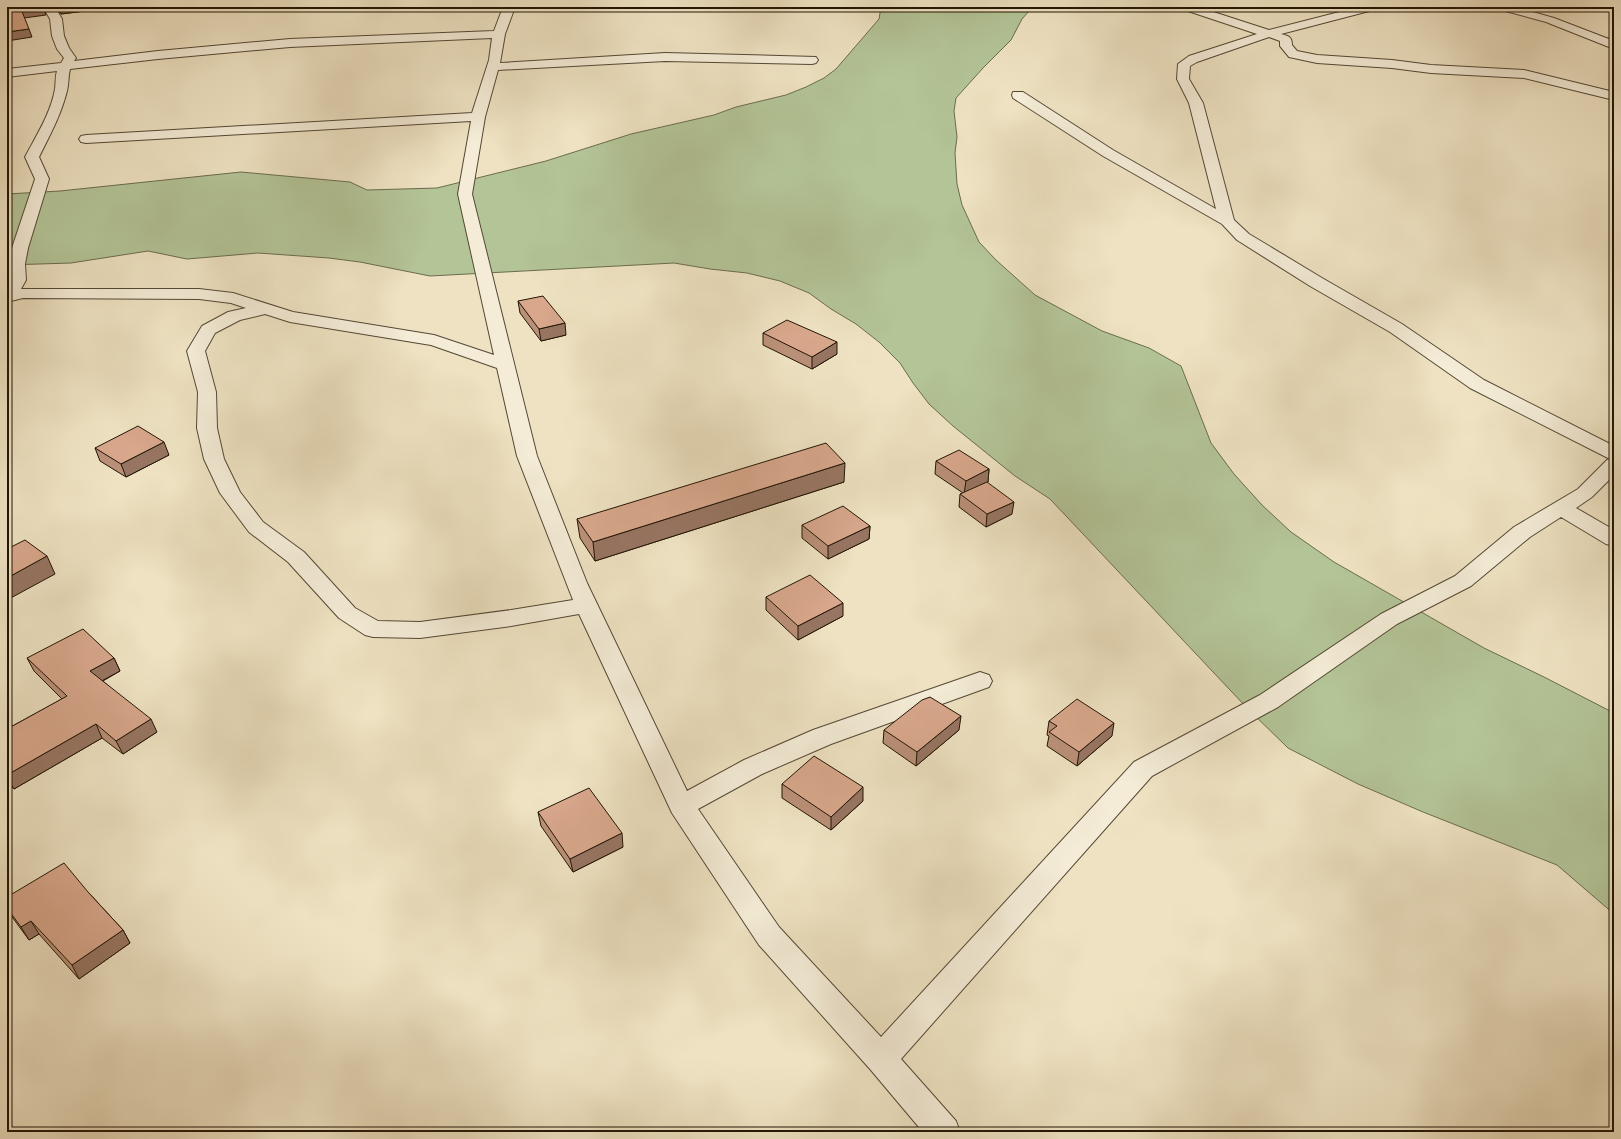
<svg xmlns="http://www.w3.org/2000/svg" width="1621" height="1139" font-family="'Libre Bodoni',serif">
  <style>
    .green { fill: #b3c497; stroke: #6a6c4e }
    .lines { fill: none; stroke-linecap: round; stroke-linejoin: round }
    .minor-casing { stroke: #544834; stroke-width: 2 }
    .minor { fill: #f4ecd7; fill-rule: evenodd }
    .wall { fill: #ba9078; stroke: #211505 }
    .shaded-wall { fill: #977562; stroke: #211505 }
    .building { fill: #d8a78c; stroke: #211505 }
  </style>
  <rect width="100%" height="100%" fill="#eee2c2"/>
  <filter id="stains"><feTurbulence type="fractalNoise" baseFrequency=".005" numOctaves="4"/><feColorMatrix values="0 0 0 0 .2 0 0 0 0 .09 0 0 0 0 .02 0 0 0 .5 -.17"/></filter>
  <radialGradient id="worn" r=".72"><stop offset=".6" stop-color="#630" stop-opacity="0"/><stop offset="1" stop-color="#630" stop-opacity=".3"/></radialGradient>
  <path class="green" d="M881 7H1034L1030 10 1022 19 1011 40 983 68 956 98 954 111 957 137 955 153 957 184 962 205 979 242 996 260 1035 295 1102 331 1149 348 1181 366 1211 443 1234 474 1262 505 1291 532 1334 562 1484 648 1544 677 1614 713V914L1557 865 1423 812 1358 784 1288 748 1247 708 1050 499 1015 476 953 426 929 404 913 383 900 363 879 342 856 324 831 309 809 293 780 281 747 273 710 269 674 263 430 276 360 262 329 258 258 253 187 259 148 251 71 263 7 265V194L60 191 241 172 350 182 367 190 437 188 546 161 631 134 714 115 736 107 786 95 806 87 824 78 836 69 879 19Z"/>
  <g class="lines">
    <g class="minor-casing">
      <g id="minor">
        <path d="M43 7H55L62 19 64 36 69 48 76 58 74 61 158 51 290 39 494 31 503 7H515L505 34 500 63 665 53 816 57 818 60 816 63 812 64 665 61 498 70 485 117 472 194 537 456 587 583 687 791 744 760 813 730 980 672 989 675 992 681 989 687 831 744 762 774 698 809 779 927 881 1037 1134 762 1260 695 1381 614 1455 576 1514 527 1578 489 1607 460 1610 459 1470 388 1390 332 1310 286 1237 240 1222 224 1103 156 1013 98 1012 95 1013 92H1023L1113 150 1216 209 1189 103 1177 79 1178 64 1189 56 1257 34 1182 9 1180 7H1198L1269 30 1359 7H1379L1377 9 1281 34C1289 36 1292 37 1292 45L1297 51 1317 55 1392 60 1431 65 1524 70 1614 92V100L1524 78 1431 73 1392 68 1317 63 1289 57 1280 46V41L1269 37 1197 62 1190 66 1189 79 1203 103 1234 220 1249 234 1322 278 1402 324 1484 380 1614 446V475L1592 497 1576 508 1614 530V546L1606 544 1561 517 1530 537 1471 586 1397 624 1278 707 1152 776 901 1059 956 1121 960 1132H923L870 1069 759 945 672 813 579 614 511 626 420 638 373 637 365 635 339 618 288 562 249 532 220 493 204 459 197 428 198 392 187 351 202 326 228 312 246 308 231 303 199 299 23 298 7 302V284L10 280 9 264 12 248 35 179 25 157C36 136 51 113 55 89 56 82 55 77 57 71L7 77V69L61 63 64 58 57 49 52 36 50 19ZM492 38 489 60 472 113 86 135 81 136 79 139 81 142 86 143 471 121 458 194 494 355 434 335 293 312 233 293 199 289H21L26 280 25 264 28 248 49 179 39 157C50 135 61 115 67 91 69 83 68 77 70 69L158 59 290 47ZM265 314 290 322 431 345 497 368 517 456 573 600 511 610 420 622 378 621 355 608 304 552 263 522 240 492 224 459 217 428 216 392 205 351 215 333 240 320Z"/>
        <path d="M1496 7H1515L1554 18 1614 41V49L1546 22 1498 9Z"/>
      </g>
    </g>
    <use href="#minor" class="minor"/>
  </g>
  <g class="wall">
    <path d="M56 7H109V8L61 14Z"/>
    <path d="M518 301 566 335 541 341 520 313Z"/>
    <path d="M763 333 837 354 812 369 763 345Z"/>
    <path d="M95 448 169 455 126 477 100 461Z"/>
    <path d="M936 461 989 469 988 482H986L1012 514 986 527 959 507 960 494 963 493 935 474Z"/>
    <path d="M844 482 595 561 580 538 577 519Z"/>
    <path d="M802 525 870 526 869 539 828 559 802 538Z"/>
    <path d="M766 597 843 616 798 640 766 610Z"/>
    <path d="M27 658H114L120 671 103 681 157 732 123 754 102 738 14 789 7 782V729L62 699 34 671Z"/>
    <path d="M1049 721 1112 736 1077 766 1047 746 1049 736 1047 735Z"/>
    <path d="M884 730H959L916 766 883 743Z"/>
    <path d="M782 784 863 801 831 830 782 798Z"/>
    <path d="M538 812 623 847 573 872 541 826Z"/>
    <path d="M88 892 123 930 130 943 79 979 39 934 29 940 7 910V897Z"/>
  </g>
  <g class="shaded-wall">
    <path d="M40 7H43L46 15 24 18 21 9Z"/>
    <path d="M58 7H109V8L61 14Z"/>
    <path d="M29 29 32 37 7 41V32Z"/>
    <path d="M565 323 566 335 541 341 539 329Z"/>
    <path d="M837 342V354L812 369V357Z"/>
    <path d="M164 442 169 455 126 477 121 464Z"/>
    <path d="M845 463 844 482 595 561 593 542Z"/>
    <path d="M989 469 988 482 964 494 966 481Z"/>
    <path d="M1014 502 1012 514 986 527 987 514Z"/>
    <path d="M870 526 869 539 828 559V546Z"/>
    <path d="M47 556 55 574 7 600V578Z"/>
    <path d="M843 603V616L798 640V626Z"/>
    <path d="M114 658 120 671 96 684 90 671Z"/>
    <path d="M961 716 959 730 916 766 917 752Z"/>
    <path d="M151 719 157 732 123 754 116 741Z"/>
    <path d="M1114 723 1112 736 1077 766 1079 752Z"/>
    <path d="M96 724 102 738 14 789 7 778V775Z"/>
    <path d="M863 787V801L831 830V817Z"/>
    <path d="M622 833 623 847 573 872 570 859Z"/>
    <path d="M31 921 39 934 29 940 21 927Z"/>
    <path d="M123 930 130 943 79 979 72 965Z"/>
  </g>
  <g class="building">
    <path d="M7 7H40L21 9 29 29 7 32Z"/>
    <path d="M543 296 565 323 539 329 518 301Z"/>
    <path d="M787 320 837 342 812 357 763 333Z"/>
    <path d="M138 426 164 442 121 464 95 448Z"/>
    <path d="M826 443 845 463 593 542 577 519Z"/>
    <path d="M959 450 989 469 966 481 936 461Z"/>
    <path d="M987 482 1014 502 987 514 960 494Z"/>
    <path d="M843 506 870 526 828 546 802 525Z"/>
    <path d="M25 540 47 556 7 578V549Z"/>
    <path d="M810 575 843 603 798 626 766 597Z"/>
    <path d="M83 629 114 658 90 671 151 719 116 741 96 724 7 775V729L67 696 27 658Z"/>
    <path d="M930 697 961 716 917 752 884 730 922 700Z"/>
    <path d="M1077 699 1114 723 1079 752 1049 732 1057 726 1049 721Z"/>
    <path d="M814 756 863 787 831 817 782 784Z"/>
    <path d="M589 788 622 833 570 859 538 812Z"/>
    <path d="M64 863 88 892 123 930 72 965 31 921 21 927 7 908V897Z"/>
  </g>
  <rect width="1621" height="1139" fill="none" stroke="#eee2c2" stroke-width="24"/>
  <rect x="8" y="8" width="1605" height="1123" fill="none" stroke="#211505" stroke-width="2"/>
  <rect x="12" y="12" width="1597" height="1115" fill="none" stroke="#211505"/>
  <rect width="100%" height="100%" filter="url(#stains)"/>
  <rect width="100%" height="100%" fill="url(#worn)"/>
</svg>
